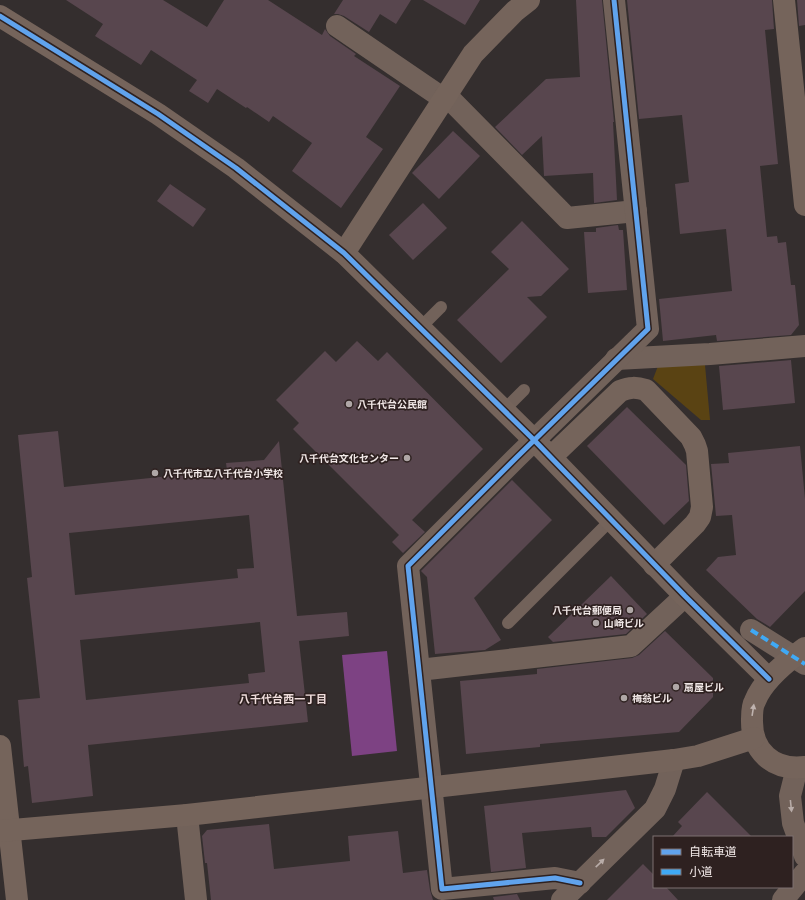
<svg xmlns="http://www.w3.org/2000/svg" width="805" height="900" font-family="'PT Sans','Noto Sans JP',sans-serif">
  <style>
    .green { fill: #5a4313 }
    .water { fill: #7d4283 }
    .building { fill: #58464e; fill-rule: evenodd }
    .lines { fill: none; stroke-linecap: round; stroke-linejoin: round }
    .lane { stroke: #72625a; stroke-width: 12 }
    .street { stroke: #72625a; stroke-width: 22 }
    .secondary { stroke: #75645b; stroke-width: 22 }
    .quiet { stroke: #3fa9f5; stroke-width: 4; stroke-dasharray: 8 4; stroke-linecap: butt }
    .cycleway-casing { stroke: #2e2120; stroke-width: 8 }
    .cycleway { stroke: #60a3ed; stroke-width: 5 }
    .oneway { fill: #bfb3af }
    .oneway2 { fill: #b8aca8 }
    .poi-dot { fill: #afa7a6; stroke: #2e2120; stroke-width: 1.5 }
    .labels { text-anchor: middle; stroke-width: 3.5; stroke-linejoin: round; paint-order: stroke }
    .poi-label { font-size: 10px; font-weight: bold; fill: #f1e8e7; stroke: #2e2120; text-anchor: start }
    .neighbourhood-label { font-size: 11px; font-weight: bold; fill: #eddbda; stroke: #2e2120 }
  </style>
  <rect width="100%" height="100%" fill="#342e2e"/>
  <path class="green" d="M705 365 710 420H701L653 379 658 366Z"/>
  <path class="water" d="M387 651 397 751 352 756 342 655Z"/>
  <g class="building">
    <path d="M66 0H163L207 27 224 0H268L322 35 325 29 330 36 356 54 354 56 400 86 366 137 383 149 341 208 292 171 312 143 273 116 269 122 247 107 246 108 217 89 208 103 189 91 197 80 151 50 141 65 95 36 103 24Z"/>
    <path d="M343 0H411L396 24 380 14 369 32 344 16 338 14H334Z"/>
    <path d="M423 0H480L465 25Z"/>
    <path d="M576 0H602L614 122H613L617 200 594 203 593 173 544 176 542 136 522 155 495 127 546 79 580 77Z"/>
    <path d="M627 0H772L774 29 765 30 778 164 760 166 767 237 777 236 778 243 786 242 791 285H795L799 325 791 335 717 341 716 335 663 341 659 299 732 291 726 229 680 234 675 184 689 182 682 115 639 119Z"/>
    <path d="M797 0H805V25L799 26Z"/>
    <path d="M453 131 480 156 439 199 412 173Z"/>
    <path d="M170 184 206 209 193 227 157 201Z"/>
    <path d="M423 203 447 228 413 260 389 235Z"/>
    <path d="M522 221 569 269 541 296 527 297 547 317 501 363 457 320 509 269 491 252Z"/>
    <path d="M618 225 619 230H623L627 290 588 293 584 232H596V228Z"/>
    <path d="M357 341 378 361 387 352 483 449 412 520 425 532 403 553 392 542 399 535 293 429 299 423 276 400 325 351 336 362Z"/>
    <path d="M791 360 795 403 723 410 719 366Z"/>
    <path d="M627 407 686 465 689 501 664 525 587 446Z"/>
    <path d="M58 431 64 487 227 470 226 463 264 460 279 441 297 616 347 612 349 636 299 641 308 722 88 745 93 796 32 803 28 766 24 767 18 700 40 698 27 578 32 577 18 435ZM249 515 254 568 237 569 238 578 75 595 69 533ZM260 622 265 672 248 674 249 683 86 700 80 640Z"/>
    <path d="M800 446 805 499V591L770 627 757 619 706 570 718 557 736 555 732 515 716 516 711 464 729 463 728 453Z"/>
    <path d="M512 480 552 520 474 598 501 640 485 650 435 654 427 577 421 571Z"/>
    <path d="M611 576 647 614 626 634 553 642 548 637Z"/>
    <path d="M665 631 713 678V697L679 732 540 744V747L466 754 460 681 537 674V669L632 658 639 655Z"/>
    <path d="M626 790 635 808 606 837H592L591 827 522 833 526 868 491 872 484 806Z"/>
    <path d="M707 792 752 837H672L682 826 678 822Z"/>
    <path d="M269 824 274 869 350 861 348 836 398 831 403 873 427 870 430 890 433 900H211L207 863H205L202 836 207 830Z"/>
    <path d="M643 864 654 875V887H666L678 900H607Z"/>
    <path d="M517 894 520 900H494L493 897Z"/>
  </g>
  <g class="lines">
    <g class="lane">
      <path d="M420 328 441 307"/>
      <path d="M504 410 524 390"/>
      <path d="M508 623 611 520"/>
    </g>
    <g class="street">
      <path d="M337 26 444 99"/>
      <path d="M446 95 567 218 636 211"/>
      <path d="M616 359 710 354 805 346"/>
      <path d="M751 630 805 664"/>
      <path d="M419 670 631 646 685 596"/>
      <path d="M797 768 790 796 793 823 805 856"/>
      <path d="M187 815 196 900"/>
      <path d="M580 883 555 878 442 889 408 566 516 458 648 329 614 0"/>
      <path d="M562 900 655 809 665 789 674 760"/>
      <path d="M783 900 805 873"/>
    </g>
    <g class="secondary">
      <path d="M784 0 805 205"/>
      <path d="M0 16 158 114 236 168 344 253 534 440 685 596 769 679"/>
      <path d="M344 253 473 54 515 11 529 0"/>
      <path d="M551 457 620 391C630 387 636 387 646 390L691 437 695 445 697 451 702 507 700 517 695 524 654 565"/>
      <path d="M805 648C787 661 763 680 755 701 752 706 752 714 752 719 751 751 773 771 805 767"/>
      <path d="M0 746 17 900"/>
      <path d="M0 831 187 815 674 760 698 756 754 738"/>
    </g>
    <path class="quiet" d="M751 630 805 664"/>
    <g class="cycleway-casing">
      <g id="cycleway">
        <path d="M0 16 158 114 236 168 344 253 534 440 685 596 769 679"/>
        <path d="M580 883 555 878 442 889 408 566 516 458 648 329 614 0"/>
      </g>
    </g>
    <use href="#cycleway" class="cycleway"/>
  </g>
  <defs><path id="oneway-solid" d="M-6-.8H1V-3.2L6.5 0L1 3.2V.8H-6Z"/></defs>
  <use class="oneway" href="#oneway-solid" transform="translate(753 710) rotate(-81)"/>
  <g class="oneway2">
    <use href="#oneway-solid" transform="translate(791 806) rotate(84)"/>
    <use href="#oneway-solid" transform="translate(600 863) rotate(-44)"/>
  </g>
  <g class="poi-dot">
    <circle cx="349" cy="404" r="4"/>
    <circle cx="407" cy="458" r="4"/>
    <circle cx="155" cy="473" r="4"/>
    <circle cx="630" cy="610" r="4"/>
    <circle cx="596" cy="623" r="4"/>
    <circle cx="676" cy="687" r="4"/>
    <circle cx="624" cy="698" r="4"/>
  </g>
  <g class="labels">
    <g class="poi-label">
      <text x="357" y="408">八千代台公民館</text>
      <text x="399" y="462" text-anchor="end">八千代台文化センター</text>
      <text x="163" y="477">八千代市立八千代台小学校</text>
      <text x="622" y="614" text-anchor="end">八千代台郵便局</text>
      <text x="604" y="627">山崎ビル</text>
      <text x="684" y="691">扇屋ビル</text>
      <text x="632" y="702">梅翁ビル</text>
    </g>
    <g class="neighbourhood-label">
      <text x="283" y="703">八千代台西一丁目</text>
    </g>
  </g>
  <rect x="653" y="836" width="140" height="52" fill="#2e2120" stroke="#7c7170"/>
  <rect x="661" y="849" width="20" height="6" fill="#60a3ed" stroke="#7c7170"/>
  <text x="689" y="856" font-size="12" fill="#f1e8e7">自転車道</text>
  <rect x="661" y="869" width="20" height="6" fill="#3fa9f5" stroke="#7c7170"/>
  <text x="689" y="876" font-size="12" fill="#f1e8e7">小道</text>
</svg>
